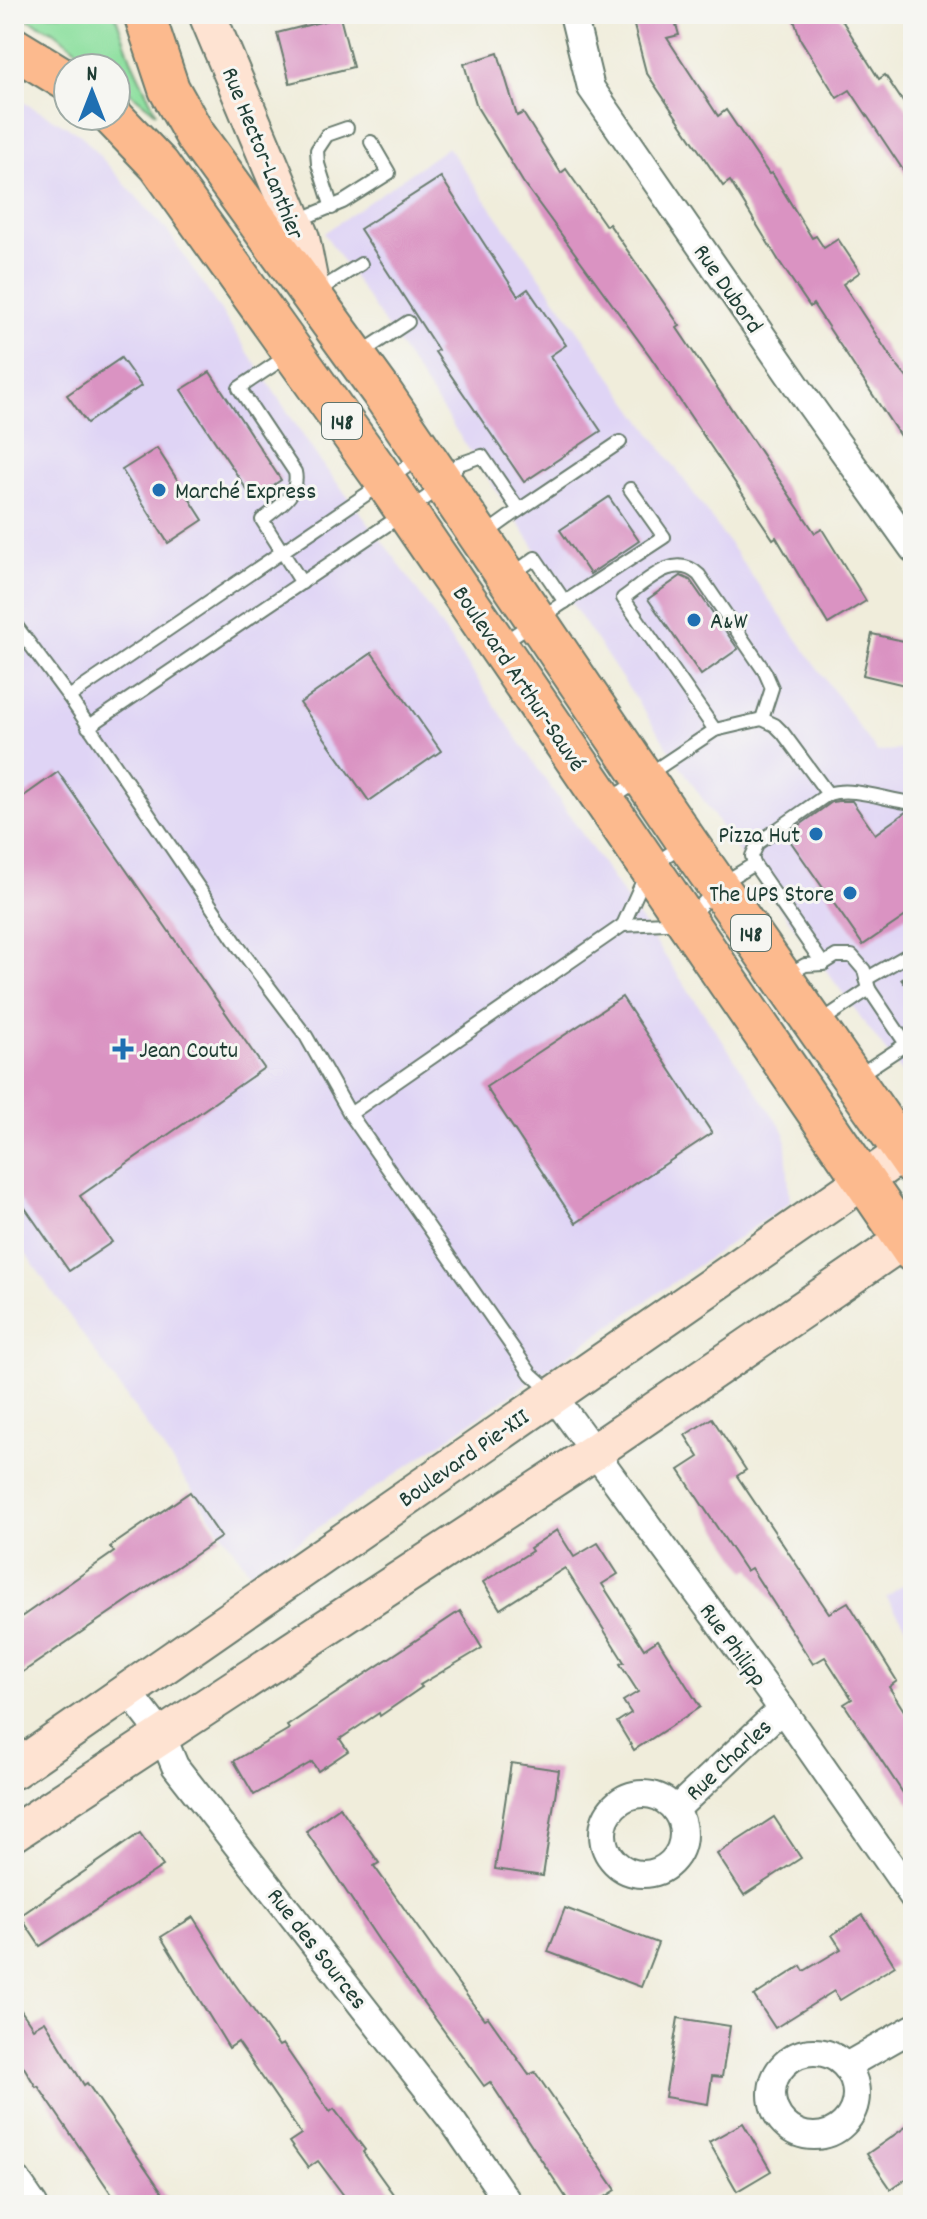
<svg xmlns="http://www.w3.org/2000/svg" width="927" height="2219" font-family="Dekko,sans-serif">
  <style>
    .built { fill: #dfd4f5 }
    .green { fill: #8fe0a0; stroke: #578e6a; stroke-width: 2 }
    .building { fill: #da93c2 }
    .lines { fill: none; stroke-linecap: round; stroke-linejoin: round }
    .lane-casing { stroke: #687b6e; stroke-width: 16 }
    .street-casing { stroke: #687b6e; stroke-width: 30 }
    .secondary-casing { stroke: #687b6e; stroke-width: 40 }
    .primary-casing { stroke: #687b6e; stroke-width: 44 }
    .path { stroke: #687b6e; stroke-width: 5; stroke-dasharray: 6 6; stroke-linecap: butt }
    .lane { stroke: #fff; stroke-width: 12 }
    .street { stroke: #fff; stroke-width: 26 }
    .secondary { stroke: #fee3d2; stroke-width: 36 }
    .primary { stroke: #fcba8e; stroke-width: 40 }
    .poi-dot { fill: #1f6fb2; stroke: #f6f6f2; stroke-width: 3 }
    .labels { text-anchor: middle; stroke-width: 6; stroke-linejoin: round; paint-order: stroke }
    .shield { fill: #f6f6f2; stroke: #60746d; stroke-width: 2 }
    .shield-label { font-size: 22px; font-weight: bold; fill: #1f3d34 }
    .street-label { font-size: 24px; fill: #1f3d34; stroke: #f6f6f2 }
    .poi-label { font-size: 24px; fill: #1f3d34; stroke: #f6f6f2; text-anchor: start }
  </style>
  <rect width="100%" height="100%" fill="#f6f6f2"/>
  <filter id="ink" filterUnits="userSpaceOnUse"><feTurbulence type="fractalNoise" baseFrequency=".0125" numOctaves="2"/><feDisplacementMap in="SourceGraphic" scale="16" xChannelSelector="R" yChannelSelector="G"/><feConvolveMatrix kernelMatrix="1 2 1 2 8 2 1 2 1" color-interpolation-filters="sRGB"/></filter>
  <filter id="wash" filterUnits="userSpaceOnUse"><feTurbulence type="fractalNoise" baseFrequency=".006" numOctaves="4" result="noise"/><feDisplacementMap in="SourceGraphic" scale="32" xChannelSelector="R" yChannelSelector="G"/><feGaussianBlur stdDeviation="1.8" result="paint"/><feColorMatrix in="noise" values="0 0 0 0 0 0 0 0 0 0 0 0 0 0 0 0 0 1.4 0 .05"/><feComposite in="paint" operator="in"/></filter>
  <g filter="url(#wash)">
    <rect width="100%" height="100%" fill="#f0eddb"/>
    <g class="built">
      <path d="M14 97 80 134 169 233 320 461 395 558 785 1133 790 1202 251 1574 14 1237Z"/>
      <path d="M448 147 877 752 913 748V1088L734 846 324 233Z"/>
      <path d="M913 1578V1636L886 1597Z"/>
    </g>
    <path class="green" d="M17 14H115L131 59 156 113 116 81V68H100L55 32Z"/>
    <g id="blocks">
      <g class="building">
        <path d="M631 14H673L679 35 667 38 718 116 726 110 769 174 772 173 812 238 816 236 824 248 838 239 860 272 843 284 894 362 913 385V427L900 436 813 304 810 307 779 261 730 181 723 186 646 72Z"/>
        <path d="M792 14H838L879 79 885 75 913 117V185L850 90 837 98 801 40Z"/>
        <path d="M340 17 353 67 290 83 277 33Z"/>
        <path d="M498 53 517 116 523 113 561 173 566 169 606 226 609 224 680 326 677 328 815 533 822 529 866 601 828 624 776 537 773 539 650 356 523 182 477 107 464 64Z"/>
        <path d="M441 177 518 296 528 289 566 345 550 356 601 431 524 482 435 352 438 350 360 229Z"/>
        <path d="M121 358 141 386 87 423 67 395Z"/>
        <path d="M210 372 281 480 253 499 181 390Z"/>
        <path d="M157 448 203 520 168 543 122 470Z"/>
        <path d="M609 497 639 541 590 574 560 530Z"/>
        <path d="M681 576 690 580 738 649 701 675 648 599Z"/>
        <path d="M872 634 913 643V687L863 675Z"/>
        <path d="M372 653 441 751 369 801 300 703Z"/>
        <path d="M58 772 264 1068 80 1196 112 1242 69 1271 14 1192V803Z"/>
        <path d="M839 801H852L875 834 907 811 913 812V911L863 945 786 835 832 802Z"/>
        <path d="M622 997 712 1133 576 1223 486 1087Z"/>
        <path d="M712 1418 746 1470 737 1476 829 1613 848 1602 897 1681 889 1687 913 1725V1808L844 1704 852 1699 825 1657 813 1664 751 1568 746 1571 679 1470 699 1457 685 1435Z"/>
        <path d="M190 1492 221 1537 14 1678V1622L114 1552 110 1547Z"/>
        <path d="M557 1530 574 1557 598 1543 618 1574 602 1584 644 1649 658 1640 700 1707 634 1750 617 1722 631 1713 623 1701 638 1692 620 1664 624 1662 565 1568 500 1609 483 1582 532 1551 530 1548Z"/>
        <path d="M460 1611 482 1648 420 1685 422 1687 380 1716 379 1713 340 1739 348 1751 318 1771 312 1762 254 1795 234 1761 289 1729 287 1726Z"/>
        <path d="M511 1763 559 1770 543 1876 495 1869Z"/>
        <path d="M340 1807 379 1863 374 1866 433 1949 484 2019 488 2017 529 2075 535 2072 616 2190 593 2205H571L490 2082 484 2086 388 1954 306 1831Z"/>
        <path d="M774 1817 801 1858 744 1895 717 1854Z"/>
        <path d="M140 1833 163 1866 40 1946 20 1916Z"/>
        <path d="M565 1908 658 1943 641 1987 548 1952Z"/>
        <path d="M863 1915 895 1966 840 2000 834 1991 775 2028 754 1996 801 1966 804 1971 841 1949 832 1935Z"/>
        <path d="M193 1917 234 1983 279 2046 283 2044 330 2112 334 2109 365 2150 363 2152 401 2205H351L318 2161 308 2168 289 2142 301 2134 238 2042 229 2048 161 1937Z"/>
        <path d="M14 2000 33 2028 45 2021 84 2085 87 2083 171 2205H119L38 2086 36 2087 14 2051Z"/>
        <path d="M678 2018 730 2026 722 2077 712 2076 708 2104 665 2097Z"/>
        <path d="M913 2122V2174L891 2189 867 2154Z"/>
        <path d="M743 2123 771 2171 737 2191 709 2142Z"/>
      </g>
    </g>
  </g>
  <g filter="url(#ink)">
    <use href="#blocks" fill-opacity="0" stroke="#687b6e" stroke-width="2"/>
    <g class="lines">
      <g class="lane-casing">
        <g id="lane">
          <path d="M332 208 318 164 317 150 327 135 347 128"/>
          <path d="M296 221 343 202 389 173 371 142"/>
          <path d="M316 292 361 264"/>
          <path d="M361 353 408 322"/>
          <path d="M287 356 239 388 295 472C300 495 278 507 262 520L302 583"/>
          <path d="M519 510 620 442"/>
          <path d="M513 574 535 558 565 602"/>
          <path d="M14 623 69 697 241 950 306 1036 350 1114 531 1374 550 1391"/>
          <path d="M502 643 664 537 630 489"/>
          <path d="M69 697 421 457"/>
          <path d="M88 727 406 512 444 485 459 464 482 456 519 510 484 535"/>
          <path d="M715 730 623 598C645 583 674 551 699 575L765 672 772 688 762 719"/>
          <path d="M828 794C853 786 885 800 913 803"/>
          <path d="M754 864 823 964 836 956H852L864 970 869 989"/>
          <path d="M623 925 649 867 683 845"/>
          <path d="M786 976 805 965 823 964"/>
          <path d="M866 979 913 952"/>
          <path d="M820 1022 869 989 906 1044 856 1077"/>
          <path d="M350 1114 623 925 686 922 718 886 754 864 752 856 758 843 828 794 783 733 775 725 762 719 715 730 610 800"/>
        </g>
      </g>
      <g class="street-casing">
        <g id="street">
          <path d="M573 14 591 88 808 402 913 549"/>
          <path d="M552 1394 782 1709 913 1897"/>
          <path d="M128 1691 162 1735 175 1766 453 2122 510 2205"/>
          <circle cx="643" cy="1834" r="40"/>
          <path d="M675 1810 782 1709"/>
          <circle cx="814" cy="2094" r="42"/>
          <path d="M846 2066 913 2028"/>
          <path d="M14 2176 34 2205"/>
        </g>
      </g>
      <g class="secondary-casing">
        <g id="secondary">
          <path d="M207 14 301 238 312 294"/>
          <path d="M14 1770 913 1146"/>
          <path d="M14 1833 594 1452 913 1234"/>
        </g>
      </g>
      <g class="primary-casing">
        <g id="primary">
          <path d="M144 14 169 89 195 135 380 390 687 842 913 1165"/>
          <path d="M14 48 68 81"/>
          <path d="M112 116 159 165 385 481 913 1252"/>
        </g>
      </g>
      <path class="path" d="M902 978 913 993"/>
      <use href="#lane" class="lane"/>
      <use href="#street" class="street"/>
      <use href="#secondary" class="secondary"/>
      <use href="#primary" class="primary"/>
    </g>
  </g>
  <g class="poi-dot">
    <circle cx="159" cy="490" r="8"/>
    <circle cx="694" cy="620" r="8"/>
    <circle cx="816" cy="834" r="8"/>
    <circle cx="850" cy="893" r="8"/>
    <path d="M119 1037h8v8h8v8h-8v8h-8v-8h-8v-8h8z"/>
  </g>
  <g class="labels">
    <g class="shield">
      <rect x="322" y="403" width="40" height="36" rx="6"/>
      <rect x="731" y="915" width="40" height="36" rx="6"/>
    </g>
    <g class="shield-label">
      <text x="342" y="429">148</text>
      <text x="751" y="941">148</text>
    </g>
    <g class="street-label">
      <text transform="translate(264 153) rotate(68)" y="8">Rue Hector-Lanthier</text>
      <text transform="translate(729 288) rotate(55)" y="8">Rue Dubord</text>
      <text transform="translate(520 678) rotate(56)" y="8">Boulevard Arthur-Sauvé</text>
      <text transform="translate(463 1457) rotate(-35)" y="8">Boulevard Pie-XII</text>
      <text transform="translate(734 1644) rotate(54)" y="8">Rue Philipp</text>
      <text transform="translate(728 1759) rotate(-43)" y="8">Rue Charles</text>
      <text transform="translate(318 1948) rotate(52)" y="8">Rue des Sources</text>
    </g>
    <g class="poi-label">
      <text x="175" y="498">Marché Express</text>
      <text x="710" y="628">A&amp;W</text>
      <text x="800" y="842" text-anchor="end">Pizza Hut</text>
      <text x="834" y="901" text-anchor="end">The UPS Store</text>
      <text x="139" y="1057">Jean Coutu</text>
    </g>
  </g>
  <rect width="927" height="2219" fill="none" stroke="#f6f6f2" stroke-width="48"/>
  <g transform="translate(92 92)"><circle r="38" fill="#f6f6f2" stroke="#a0aca6" stroke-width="2"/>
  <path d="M0-6L14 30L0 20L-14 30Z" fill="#1f6fb2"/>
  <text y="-12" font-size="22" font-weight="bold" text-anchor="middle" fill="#1f3d34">N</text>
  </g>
</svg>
